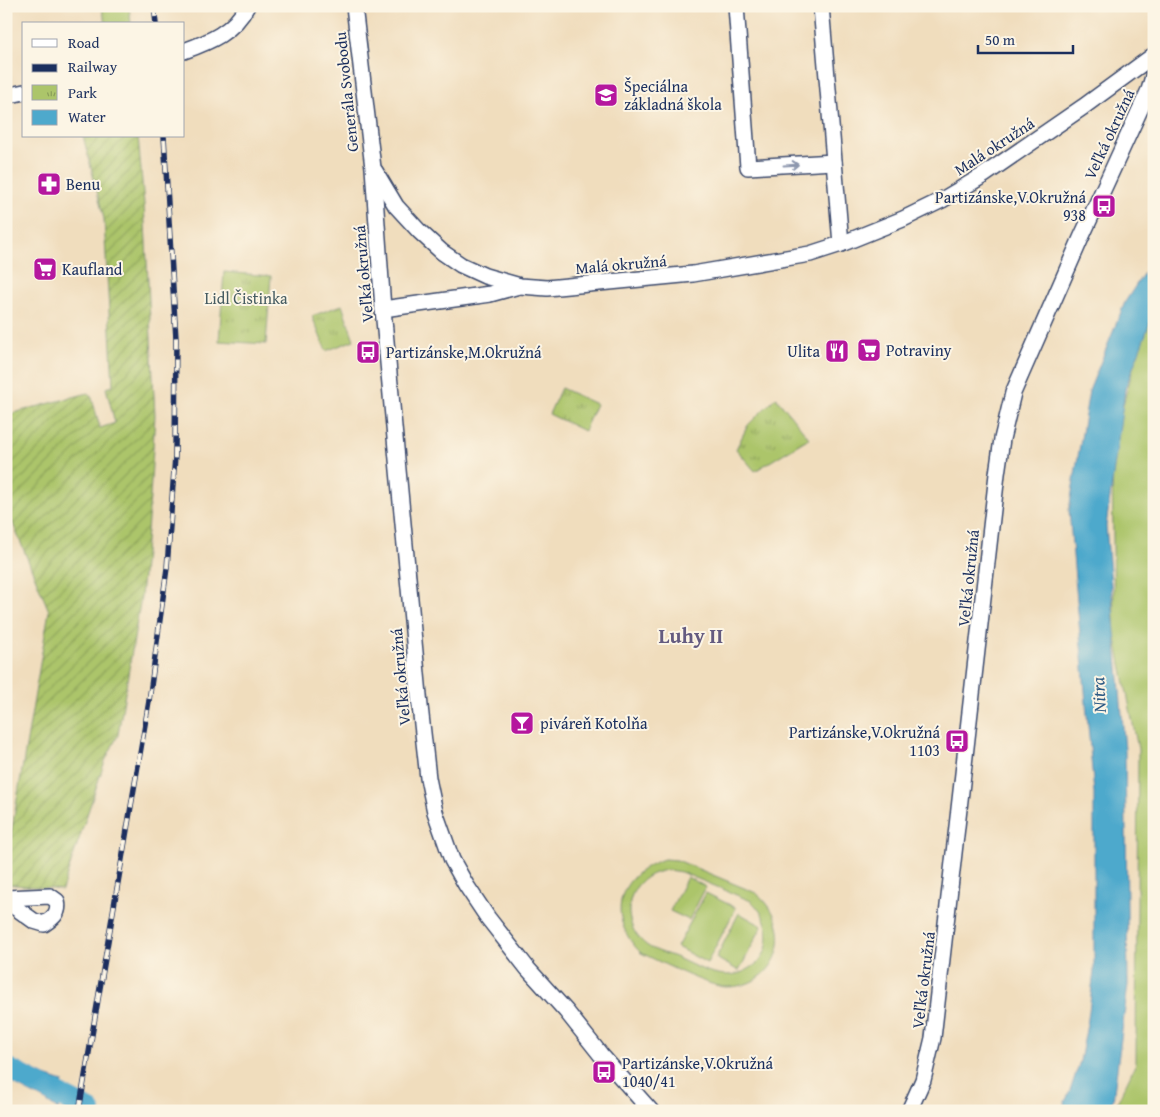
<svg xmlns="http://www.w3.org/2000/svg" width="1160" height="1117" font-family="'Gentium Book Plus',serif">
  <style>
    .grass { fill: #acc56a; stroke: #647a64; fill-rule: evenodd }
    .park { fill: url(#park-tufts); stroke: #647a64 }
    .garden { fill: url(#garden-furrows); stroke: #647a64 }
    .water { fill: #4ea9cc; stroke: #346c95 }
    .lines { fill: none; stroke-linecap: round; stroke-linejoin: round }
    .river { stroke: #4ea9cc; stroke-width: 22 }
    .minor-casing { stroke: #3b496c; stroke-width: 18 }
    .minor { stroke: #fff; stroke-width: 15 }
    .rail-casing { stroke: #1b2f5e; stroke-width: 5.5 }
    .rail { stroke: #fcf5e5; stroke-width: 4; stroke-dasharray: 11; stroke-linecap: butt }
    .oneway { stroke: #8d97ae }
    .labels { text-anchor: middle; stroke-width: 4; stroke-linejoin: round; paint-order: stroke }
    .poi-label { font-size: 16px; fill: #1b2f5e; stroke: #fcf5e5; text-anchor: start }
    .street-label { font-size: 16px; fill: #1b2f5e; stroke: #fcf5e5 }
    .park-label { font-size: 16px; fill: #465c62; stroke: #fcf5e5 }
    .water-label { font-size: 18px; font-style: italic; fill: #2d5a84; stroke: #fcf5e5 }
    .district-label { font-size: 21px; font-weight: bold; fill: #645b80; stroke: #fcf5e5 }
  </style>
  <defs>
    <pattern id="park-tufts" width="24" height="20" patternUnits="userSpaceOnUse" patternTransform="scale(1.25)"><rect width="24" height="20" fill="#acc56a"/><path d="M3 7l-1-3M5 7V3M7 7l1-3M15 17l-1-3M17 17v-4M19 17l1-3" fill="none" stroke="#8ba05a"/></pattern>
    <pattern id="garden-furrows" width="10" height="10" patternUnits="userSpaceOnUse" patternTransform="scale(1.25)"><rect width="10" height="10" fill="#acc56a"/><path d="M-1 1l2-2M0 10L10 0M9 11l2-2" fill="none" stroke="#8ba05a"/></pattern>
  </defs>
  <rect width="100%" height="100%" fill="#fcf5e5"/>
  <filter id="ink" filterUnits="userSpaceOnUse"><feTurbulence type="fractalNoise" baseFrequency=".02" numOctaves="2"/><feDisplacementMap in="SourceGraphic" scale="10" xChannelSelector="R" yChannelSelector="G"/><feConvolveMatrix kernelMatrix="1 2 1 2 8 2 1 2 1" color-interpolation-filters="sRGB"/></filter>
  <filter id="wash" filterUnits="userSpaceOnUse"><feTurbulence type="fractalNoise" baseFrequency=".0096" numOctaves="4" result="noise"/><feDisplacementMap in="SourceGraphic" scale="20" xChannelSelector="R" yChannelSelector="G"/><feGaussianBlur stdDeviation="1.12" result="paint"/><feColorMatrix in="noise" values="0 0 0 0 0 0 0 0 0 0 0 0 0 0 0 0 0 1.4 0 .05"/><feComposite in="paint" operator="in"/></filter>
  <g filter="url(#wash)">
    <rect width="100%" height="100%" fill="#f0ddbd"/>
    <g class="grass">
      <path d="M101 6H129L131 24H106Z"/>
      <path d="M1154 308V1111H1113L1136 1063 1138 749 1114 629 1112 445 1147 317Z"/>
      <path d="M664 859 677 860 756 893C798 926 781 987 726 987 706 986 661 962 641 953 606 918 616 875 664 859ZM668 870 681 872 751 901C764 913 770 928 767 945 765 954 760 962 752 967 726 985 700 968 675 957 665 953 651 950 644 943 623 925 624 892 647 877 653 873 660 871 668 870Z"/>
      <path d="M687 877 706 887 689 920 670 911Z"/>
      <path d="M706 893 736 908 707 963 677 947Z"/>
      <path d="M739 913 762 926 739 971 716 958Z"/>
    </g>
    <g class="park">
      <path d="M224 272 271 276 266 344 219 341Z"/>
      <path d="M342 305 354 340 326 351 312 316Z"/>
      <path d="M561 388 596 404 584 431 549 414Z"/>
      <path d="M776 397 809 438 755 471 736 449 748 425Z"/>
    </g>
    <path class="garden" d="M83 136H138L144 204 155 415 150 497 141 597 118 735 105 761 62 890 6 884V864L49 611 6 507V415L88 393 92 398 100 428 115 423 106 388 113 386 104 219Z"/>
    <g class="water">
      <path d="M1154 257V312L1125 389 1106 526 1125 750 1128 985 1113 1100 1107 1111H1061L1070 1091 1080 1061 1088 1019 1094 971V793L1069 510 1089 391 1125 302Z"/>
      <path d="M6 1057 45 1076 63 1082 58 1110 46 1101 6 1080Z"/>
    </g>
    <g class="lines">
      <path class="river" d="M6 1068 90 1111"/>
    </g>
  </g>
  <g filter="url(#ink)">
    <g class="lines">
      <g class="minor-casing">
        <g id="minor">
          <path d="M354 6 373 168 383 309 420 706 428 778 435 812 452 860 466 885 488 918 528 969 566 1011 601 1055 651 1111"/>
          <path d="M736 6 748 167 834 162"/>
          <path d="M821 6 841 244"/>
          <path d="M184 51C209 42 234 32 247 6"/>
          <path d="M6 96 24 92"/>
          <path d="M375 171 396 206 419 231 442 252 461 265 485 276 520 286 547 288 693 274 810 254 841 244 903 219 942 200 984 175 1083 107 1154 55"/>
          <path d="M383 309 490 294 519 286"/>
          <path d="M6 898 50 896 57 901C60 913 53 918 44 924L34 921 6 901"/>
          <path d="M909 1111 923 1080 933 1038 997 474 1002 439 1013 393 1081 238 1149 90 1154 73"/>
        </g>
      </g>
      <use href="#minor" class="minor"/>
      <g class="rail-casing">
        <g id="rail">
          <path d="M154 6 156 24"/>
          <path d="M79 1111 149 701 167 568 175 456 176 339 164 136"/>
        </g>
      </g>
      <use href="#rail" class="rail"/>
    </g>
    <defs><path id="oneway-shaft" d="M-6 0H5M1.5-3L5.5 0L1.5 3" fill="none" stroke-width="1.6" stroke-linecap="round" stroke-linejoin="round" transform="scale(1.25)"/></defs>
    <use class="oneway" href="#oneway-shaft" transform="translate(791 165) rotate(-3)"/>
  </g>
  <defs>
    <g id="school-square" transform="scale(1.25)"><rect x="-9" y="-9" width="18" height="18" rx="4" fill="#b5179e" stroke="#fcf5e5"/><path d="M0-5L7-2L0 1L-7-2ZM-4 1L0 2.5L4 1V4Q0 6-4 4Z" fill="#fff"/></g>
    <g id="pharmacy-square" transform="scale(1.25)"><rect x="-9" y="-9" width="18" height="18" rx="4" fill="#b5179e" stroke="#fcf5e5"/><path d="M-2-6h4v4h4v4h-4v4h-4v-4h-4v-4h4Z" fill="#fff"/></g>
    <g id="bus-square" transform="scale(1.25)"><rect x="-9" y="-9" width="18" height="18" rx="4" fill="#b5179e" stroke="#fcf5e5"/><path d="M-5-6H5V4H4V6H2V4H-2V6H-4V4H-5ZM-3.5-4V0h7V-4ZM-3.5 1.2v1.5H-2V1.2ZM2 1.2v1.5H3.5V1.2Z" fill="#fff"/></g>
    <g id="supermarket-square" transform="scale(1.25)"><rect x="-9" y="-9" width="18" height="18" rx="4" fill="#b5179e" stroke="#fcf5e5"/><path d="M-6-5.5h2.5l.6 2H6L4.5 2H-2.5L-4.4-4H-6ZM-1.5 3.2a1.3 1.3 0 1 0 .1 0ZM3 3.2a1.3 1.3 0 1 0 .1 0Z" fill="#fff"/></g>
    <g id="restaurant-square" transform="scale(1.25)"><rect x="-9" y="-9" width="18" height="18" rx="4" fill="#b5179e" stroke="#fcf5e5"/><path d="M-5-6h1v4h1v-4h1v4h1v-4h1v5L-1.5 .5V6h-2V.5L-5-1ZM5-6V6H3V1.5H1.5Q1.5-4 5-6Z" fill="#fff"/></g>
    <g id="bar-square" transform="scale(1.25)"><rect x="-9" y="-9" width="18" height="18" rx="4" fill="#b5179e" stroke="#fcf5e5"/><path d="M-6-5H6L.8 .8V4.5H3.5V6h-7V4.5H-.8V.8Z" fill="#fff"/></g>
  </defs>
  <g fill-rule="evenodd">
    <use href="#school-square" x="606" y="95"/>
    <use href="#pharmacy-square" x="49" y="184"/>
    <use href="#bus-square" x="1104" y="206"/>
    <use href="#supermarket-square" x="45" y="269"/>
    <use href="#supermarket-square" x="869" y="350"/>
    <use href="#restaurant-square" x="837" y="351"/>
    <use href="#bus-square" x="368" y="352"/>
    <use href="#bar-square" x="522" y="723"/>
    <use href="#bus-square" x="957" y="741"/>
    <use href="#bus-square" x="604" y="1072"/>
  </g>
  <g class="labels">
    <g class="poi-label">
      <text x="624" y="92">Špeciálna<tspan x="624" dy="18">základná škola</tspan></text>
      <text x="66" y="190">Benu</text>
      <text x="1086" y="203" text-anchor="end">Partizánske,V.Okružná<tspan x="1086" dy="18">938</tspan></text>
      <text x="62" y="275">Kaufland</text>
      <text x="886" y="356">Potraviny</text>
      <text x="820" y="357" text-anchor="end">Ulita</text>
      <text x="386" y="358">Partizánske,M.Okružná</text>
      <text x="540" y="729">piváreň Kotolňa</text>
      <text x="940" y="738" text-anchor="end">Partizánske,V.Okružná<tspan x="940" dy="18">1103</tspan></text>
      <text x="622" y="1069">Partizánske,V.Okružná<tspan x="622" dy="18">1040/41</tspan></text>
    </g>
    <g class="street-label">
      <text transform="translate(346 92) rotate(-96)" y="6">Generála Svobodu</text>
      <text transform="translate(1109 134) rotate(-65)" y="6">Veľká okružná</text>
      <text transform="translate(994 146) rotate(-33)" y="6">Malá okružná</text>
      <text transform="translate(621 264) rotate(-5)" y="6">Malá okružná</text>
      <text transform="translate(363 274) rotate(-95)" y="6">Veľká okružná</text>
      <text transform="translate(968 578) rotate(-84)" y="6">Veľká okružná</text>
      <text transform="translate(400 677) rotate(-95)" y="6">Veľká okružná</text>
      <text transform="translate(923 980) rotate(-83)" y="6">Veľká okružná</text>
    </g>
    <g class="park-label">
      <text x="246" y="304">Lidl Čistinka</text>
    </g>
    <g class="water-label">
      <text transform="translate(1099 695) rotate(-93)" y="6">Nitra</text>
    </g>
    <g class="district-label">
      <text x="691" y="643">Luhy II</text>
    </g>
  </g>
  <rect width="1160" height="1117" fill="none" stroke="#fcf5e5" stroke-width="25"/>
  <rect x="22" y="22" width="162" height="115" fill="#fcf5e5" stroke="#a2a6af"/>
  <rect x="32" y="39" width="25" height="8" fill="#ffffff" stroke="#a2a6af"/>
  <text x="68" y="48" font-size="15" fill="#1b2f5e">Road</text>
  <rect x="32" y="64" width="25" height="8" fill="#1b2f5e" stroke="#a2a6af"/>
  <text x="68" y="72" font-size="15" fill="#1b2f5e">Railway</text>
  <rect x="32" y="85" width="25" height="15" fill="url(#park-tufts)" stroke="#a2a6af"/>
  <text x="68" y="98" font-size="15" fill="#1b2f5e">Park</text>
  <rect x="32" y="110" width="25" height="15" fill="#4ea9cc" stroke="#a2a6af"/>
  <text x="68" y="122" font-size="15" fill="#1b2f5e">Water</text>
  <path d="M978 45v8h95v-8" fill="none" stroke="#1b2f5e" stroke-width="2.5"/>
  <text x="985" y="45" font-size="15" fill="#1b2f5e" stroke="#fcf5e5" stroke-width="4" paint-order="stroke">50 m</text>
</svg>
